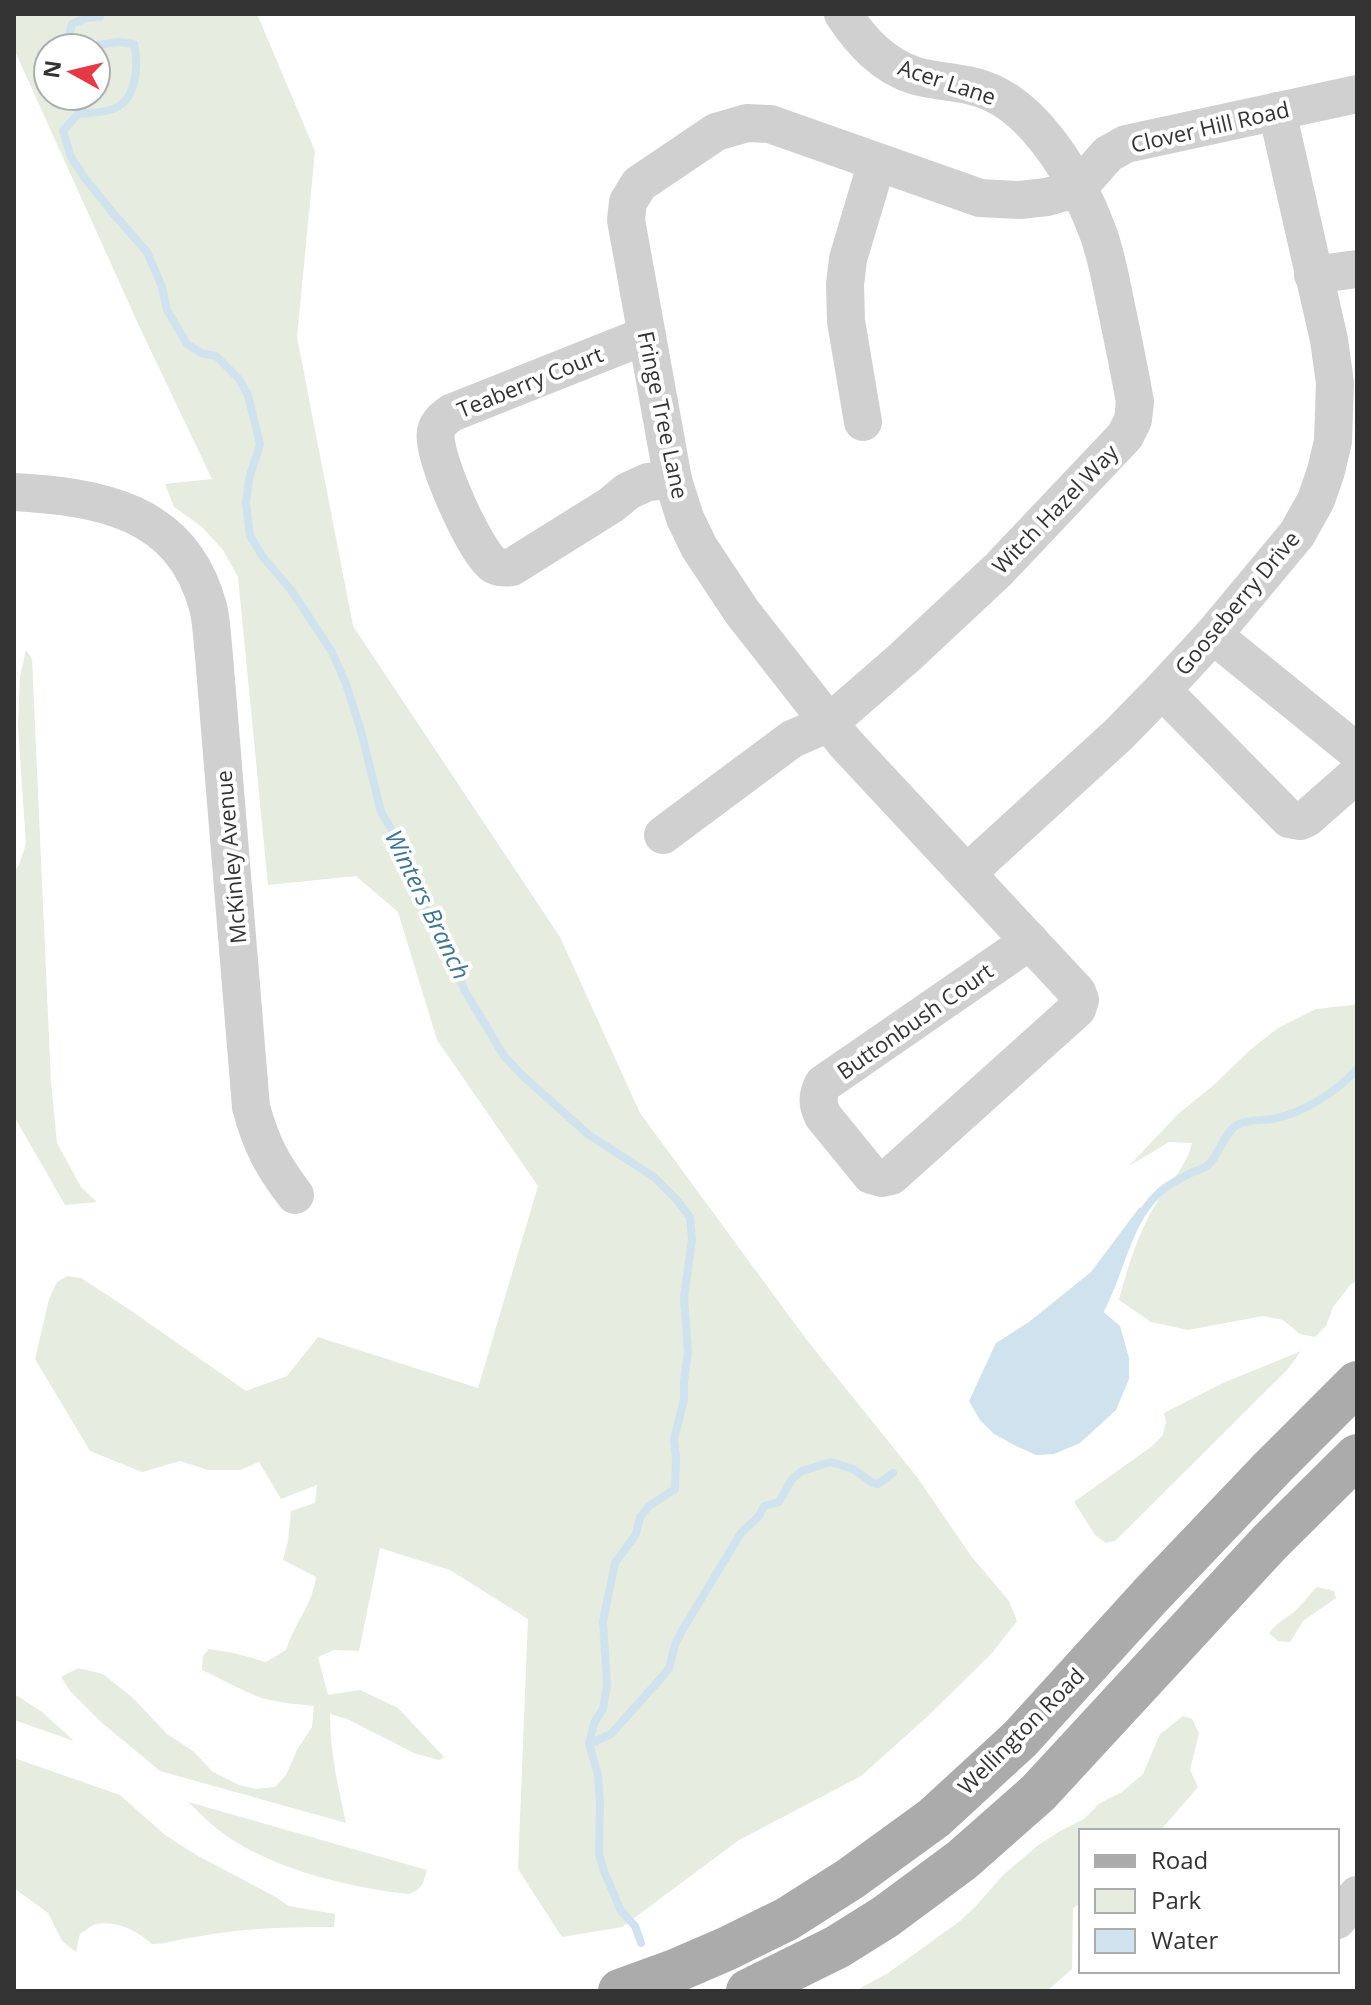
<svg xmlns="http://www.w3.org/2000/svg" width="1371" height="2005" font-family="'Open Sans',sans-serif">
  <style>
    .green { fill: #e6ecdf; fill-rule: evenodd }
    .water { fill: #cfe2ee }
    .lines { fill: none; stroke-linecap: round; stroke-linejoin: round }
    .stream { stroke: #cfe2ee; stroke-width: 8 }
    .minor { stroke: #d0d0d0; stroke-width: 38 }
    .major { stroke: #ababab; stroke-width: 44 }
    .labels { text-anchor: middle; stroke-width: 8; stroke-linejoin: round; paint-order: stroke }
    .street-label { font-size: 22px; fill: #333; stroke: #fff }
    .water-label { font-size: 24px; font-style: italic; fill: #3f7597; stroke: #fff }
  </style>
  <rect width="100%" height="100%" fill="#fff"/>
  <g class="green">
    <path d="M14 14H257L315 151 297 337 353 626 560 937 640 1113 806 1339 917 1477 971 1556 1009 1601 1017 1621 992 1653 927 1717 861 1776 739 1840 622 1927 562 1937 518 1869 528 1619 450 1570 380 1548 359 1651 334 1650 318 1657 328 1695 360 1690 398 1708 444 1757 439 1760 416 1754 347 1719 330 1714C330 1751 338 1787 346 1823L160 1771 101 1722 71 1692 61 1677 78 1668 103 1674 133 1698 167 1734 193 1751 213 1772 239 1785 256 1789 275 1787 286 1775 297 1750 312 1727 314 1706C297 1704 279 1703 262 1698 242 1691 222 1679 202 1670L203 1656 209 1649 234 1653 266 1662 286 1650C294 1624 313 1604 316 1577L283 1560 288 1541 291 1511 315 1503 317 1485 281 1499 259 1462 240 1470H208L180 1461 142 1472 90 1451 35 1359 49 1299 57 1282 67 1276 81 1278 127 1308 246 1391 287 1376 318 1337 478 1388 538 1186 437 1040 398 912 356 876 268 885 238 577 223 550 202 527 174 507 165 484 212 479 140 328 14 49ZM96 48V96H48V48Z"/>
    <path d="M26 650 32 659 51 1083 57 1143 81 1187 97 1202 65 1205 14 1116V871L19 865 26 844 18 726 20 677Z"/>
    <path d="M1357 1003V1281L1351 1284 1333 1307 1326 1326 1315 1337 1300 1334 1283 1320 1263 1316 1188 1330 1151 1322 1119 1300C1127 1269 1138 1234 1154 1207 1167 1185 1187 1167 1192 1143L1169 1142 1129 1166 1178 1114 1215 1084 1250 1050 1278 1028 1316 1009 1353 1005Z"/>
    <path d="M1301 1351 1288 1369 1115 1541 1106 1543 1095 1535 1074 1502 1151 1447 1163 1435 1166 1422 1164 1413 1223 1383Z"/>
    <path d="M1317 1587 1334 1591 1336 1598 1303 1621 1290 1642 1278 1641 1269 1633C1279 1620 1289 1618 1299 1607 1306 1600 1310 1593 1317 1587Z"/>
    <path d="M14 1694 42 1712 74 1741 14 1720Z"/>
    <path d="M1183 1716 1192 1719 1199 1733 1190 1770 1198 1787 1160 1831H1081V1903L1073 1908 1072 1969 1047 1991H855L888 1973 960 1921 976 1906 1003 1875 1037 1846 1060 1831 1084 1819 1100 1803 1122 1792 1143 1774 1160 1734Z"/>
    <path d="M14 1758 120 1795 165 1835 198 1856 274 1896 289 1906 335 1914 334 1927C288 1927 240 1928 195 1937 180 1939 167 1944 152 1944 137 1931 118 1920 97 1924 91 1925 85 1931 80 1934L76 1952 62 1941 48 1913 14 1888Z"/>
    <path d="M188 1802 427 1870C423 1883 423 1889 409 1894 353 1888 285 1872 236 1842 218 1832 203 1816 188 1802Z"/>
  </g>
  <path class="water" d="M1146 1207C1128 1240 1118 1276 1100 1309L1120 1326 1129 1358V1379L1116 1410 1080 1443 1054 1454 1036 1455 1016 1446 994 1434 980 1420 969 1401 996 1343 1029 1322 1091 1272 1139 1208Z"/>
  <g class="lines">
    <g class="stream">
      <path d="M101 14 100 17 86 18 72 24 68 39 77 48 119 42 134 44C139 66 137 103 110 110 100 113 88 113 78 114L63 131 71 157 84 177 113 213 147 252 162 287 167 310 187 344 201 353 216 356 239 379 248 395 260 444 249 479 246 503 250 536 263 557 291 590 332 652 346 684 361 731 381 812 407 855 418 896 436 924 465 991 504 1056 524 1077 589 1135 654 1177 675 1198 690 1217 692 1239 684 1298 688 1352 684 1381V1400L674 1439 676 1459 675 1489 649 1506 640 1517 636 1534 615 1563 603 1621 607 1685 603 1709 594 1723 589 1744 598 1775 600 1805 599 1854 604 1871 621 1911 635 1926 641 1943"/>
      <path d="M1100 1310C1121 1272 1127 1220 1161 1191 1168 1185 1185 1176 1193 1172 1199 1170 1204 1169 1209 1164 1220 1153 1224 1133 1237 1125 1247 1119 1262 1121 1273 1119 1303 1113 1337 1092 1357 1069"/>
      <path d="M589 1744 611 1734 662 1677 669 1668 675 1645 683 1629 741 1533 759 1516 764 1506 779 1502 792 1479 802 1471 831 1462 853 1469 873 1483 878 1484 893 1473"/>
    </g>
    <g class="minor">
      <path d="M1078 188 1108 154 1126 144 1357 94"/>
      <path d="M1313 275 1357 269"/>
      <path d="M647 335 451 413C444 418 438 423 436 431 430 452 476 554 494 565 500 568 506 568 512 567L611 505 628 491 648 482 673 480"/>
      <path d="M863 422 846 321 845 285 848 259 877 162"/>
      <path d="M14 492C100 497 182 510 208 607 212 622 212 640 214 656L251 1107C261 1144 272 1165 295 1195"/>
      <path d="M1213 635 1357 752"/>
      <path d="M1162 690 1289 819 1300 821 1307 818 1357 774"/>
      <path d="M663 835 792 739 829 723 905 657 998 570 1125 436 1133 420 1135 402C1129 368 1122 335 1115 301 1110 277 1106 253 1097 230 1085 198 1068 167 1047 140 1033 122 1014 103 992 93 966 81 941 83 916 76 883 66 861 41 843 14"/>
      <path d="M967 873 1118 735 1162 690 1213 635 1297 534 1316 500 1326 471 1333 441 1335 383 1329 340 1277 111"/>
      <path d="M1030 941 823 1084C817 1096 817 1104 823 1116L871 1175 882 1178 891 1176 1077 1009 1080 1000 1077 992 846 744 829 723 742 612 699 547 685 518 673 480 626 220 628 202 639 184 716 132 747 123 770 124 980 198 1020 200 1047 197 1078 188"/>
      <path d="M1337 1920 1357 1895"/>
    </g>
    <g class="major">
      <path d="M620 1991 675 1971 726 1949 787 1919 850 1879 934 1818 1020 1739 1150 1596 1272 1468 1357 1383"/>
      <path d="M748 1991 837 1947 885 1917 962 1860 1038 1793 1270 1542 1357 1456"/>
    </g>
  </g>
  <g class="labels">
    <g class="street-label">
      <text transform="translate(947 82) rotate(18)" y="8">Acer Lane</text>
      <text transform="translate(1210 127) rotate(-13)" y="8">Clover Hill Road</text>
      <text transform="translate(530 382) rotate(-22)" y="8">Teaberry Court</text>
      <text transform="translate(663 415) rotate(78)" y="8">Fringe Tree Lane</text>
      <text transform="translate(1055 509) rotate(-46)" y="8">Witch Hazel Way</text>
      <text transform="translate(1237 603) rotate(-50)" y="8">Gooseberry Drive</text>
      <text transform="translate(231 857) rotate(-95)" y="8">McKinley Avenue</text>
      <text transform="translate(915 1021) rotate(-35)" y="8">Buttonbush Court</text>
      <text transform="translate(1021 1731) rotate(-45)" y="8">Wellington Road</text>
    </g>
    <g class="water-label">
      <text transform="translate(427 905) rotate(64)" y="8">Winters Branch</text>
    </g>
  </g>
  <rect width="1371" height="2005" fill="none" stroke="#333333" stroke-width="32"/>
  <rect x="1079" y="1829" width="260" height="144" fill="#ffffff" stroke="#adadad" stroke-width="2"/>
  <rect x="1095" y="1855" width="40" height="12" fill="#ababab" stroke="#adadad" stroke-width="2"/>
  <text x="1151" y="1869" font-size="24" fill="#333333">Road</text>
  <rect x="1095" y="1889" width="40" height="24" fill="#e6ecdf" stroke="#adadad" stroke-width="2"/>
  <text x="1151" y="1909" font-size="24" fill="#333333">Park</text>
  <rect x="1095" y="1929" width="40" height="24" fill="#cfe2ee" stroke="#adadad" stroke-width="2"/>
  <text x="1151" y="1949" font-size="24" fill="#333333">Water</text>
  <g transform="translate(72 72) rotate(278)"><circle r="38" fill="#ffffff" stroke="#adadad" stroke-width="2"/>
  <path d="M0-6L14 30L0 20L-14 30Z" fill="#e63946"/>
  <text y="-12" font-size="22" font-weight="bold" text-anchor="middle" fill="#333333">N</text>
  </g>
</svg>
